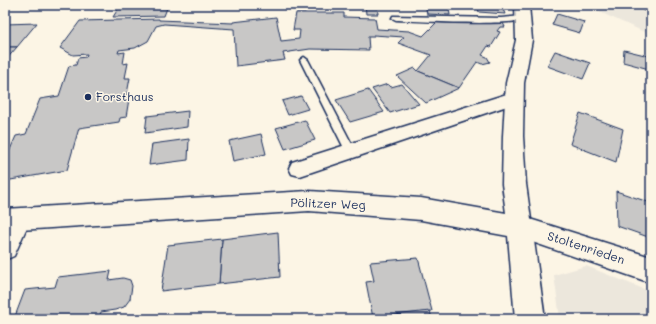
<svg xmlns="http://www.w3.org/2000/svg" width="656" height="324" font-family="Mali,sans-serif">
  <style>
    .built { fill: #ece7dc }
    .building { fill: #c8c7c6; stroke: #1b2f5e }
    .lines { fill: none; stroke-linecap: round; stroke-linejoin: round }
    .lane-casing { stroke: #1b2f5e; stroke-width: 3 }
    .street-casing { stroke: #1b2f5e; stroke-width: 3 }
    .secondary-casing { stroke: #1b2f5e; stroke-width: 3 }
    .lane { fill: #fcf5e5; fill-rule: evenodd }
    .street { fill: #fcf5e5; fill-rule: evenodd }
    .secondary { fill: #fcf5e5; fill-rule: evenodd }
    .poi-dot { fill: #1b2f5e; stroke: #fcf5e5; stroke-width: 1.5 }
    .labels { text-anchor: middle; stroke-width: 3; stroke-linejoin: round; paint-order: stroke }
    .poi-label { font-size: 12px; fill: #1b2f5e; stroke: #fcf5e5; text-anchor: start }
    .street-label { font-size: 12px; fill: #1b2f5e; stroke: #fcf5e5 }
  </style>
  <rect width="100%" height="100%" fill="#fcf5e5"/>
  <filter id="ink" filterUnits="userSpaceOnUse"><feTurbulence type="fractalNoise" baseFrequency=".025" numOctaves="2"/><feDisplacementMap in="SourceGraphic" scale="8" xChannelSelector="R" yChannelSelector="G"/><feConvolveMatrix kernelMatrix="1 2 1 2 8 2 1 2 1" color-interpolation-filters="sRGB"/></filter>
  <g filter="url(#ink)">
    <g class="built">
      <path d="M584 5H651V35Z"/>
      <path d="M586 266 651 292V319H560L554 275Z"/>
    </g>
    <g class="building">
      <path d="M365 5H377L378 14H366Z"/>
      <path d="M477 5H501L505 14 479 12Z"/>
      <path d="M632 5H651V14Z"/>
      <path d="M167 8 164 16 113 17 118 9Z"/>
      <path d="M426 9H449L450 15 427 14Z"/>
      <path d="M296 13H344V17L375 18 377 29 409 31 423 36 439 20 502 21 505 27H500L497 31 500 32 491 47 488 46 482 55 487 57 490 62 482 64 477 62 459 88 418 71 431 55 398 43 404 37 373 35V37H368L369 50 310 49 283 53 285 60 236 66 234 29 164 24 156 26 148 41 135 48 119 50 118 53 125 52 123 64 128 63 125 78H130L126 99H129L126 117 120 118 119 122 79 128 67 170 5 181V161L16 136 26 134 40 99 59 96 69 66 76 65 78 58 86 57 87 54 73 55 60 48 80 21 159 19V20L233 23V22L276 17 281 41 299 39 300 30H293Z"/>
      <path d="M557 14 584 22 580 33 552 25Z"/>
      <path d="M37 23 17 47H5V24Z"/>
      <path d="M5 47H17L5 61Z"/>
      <path d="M624 50 649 56V69L623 62Z"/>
      <path d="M555 51 590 63 583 79 547 66Z"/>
      <path d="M415 68 418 71 459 88 426 103 397 76Z"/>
      <path d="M388 84 391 87 402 84 419 104 390 113 372 89Z"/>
      <path d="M368 90 384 112 350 122 336 100Z"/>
      <path d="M301 96 308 109 288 115 282 101Z"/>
      <path d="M188 111 187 127 145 133 147 116Z"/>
      <path d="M580 113 623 129 616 162 570 144Z"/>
      <path d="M305 120 315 140 285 149 276 128Z"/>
      <path d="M261 134 266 154 233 161 229 141Z"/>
      <path d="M189 139 188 160 149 165 152 144Z"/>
      <path d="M616 191 651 203V238L617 226Z"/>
      <path d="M278 232 280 277 219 284 222 239Z"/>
      <path d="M222 239 219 284 161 291 168 245Z"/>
      <path d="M418 258 432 311 373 318 366 282 374 281 370 262Z"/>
      <path d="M111 271 109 280 123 278 130 280 132 286 130 299 124 307 115 310 101 312 99 319H14L25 290 55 287 58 277Z"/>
      <path d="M430 311 432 319H376V317Z"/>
    </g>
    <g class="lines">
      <g class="lane-casing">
        <g id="lane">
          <path d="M393 16 501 18 523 16 527 18C516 27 416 21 396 20L392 18Z"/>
          <path d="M304 57 308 60 356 152 355 155 351 156 347 155 346 152 300 60Z"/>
        </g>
      </g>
      <g class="street-casing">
        <g id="street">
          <path d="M513 92 519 94 522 98 519 102 300 176 292 174 289 168 292 162Z"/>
          <path d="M18 209 26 213 30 220 14 256 5 260V222L10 213Z"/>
          <path d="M520 216 651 257V283L512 235 508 227 512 219Z"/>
        </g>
      </g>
      <g class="secondary-casing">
        <path id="secondary" d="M515 5H529L532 40 524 83 523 136 526 184 545 319H515L508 236 421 220 309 211 5 231V209L309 191 421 198 506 213 502 184 503 136 506 83 516 40Z"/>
      </g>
      <use href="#lane" class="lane"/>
      <use href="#street" class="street"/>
      <use href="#secondary" class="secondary"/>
    </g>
  </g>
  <circle class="poi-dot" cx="88" cy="97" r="4"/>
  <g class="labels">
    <g class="poi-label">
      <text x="96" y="101">Forsthaus</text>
    </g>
    <g class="street-label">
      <text transform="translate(328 204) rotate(2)" y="4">Pölitzer Weg</text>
      <text transform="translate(586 248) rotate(18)" y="4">Stoltenrieden</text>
    </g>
  </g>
  <rect width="656" height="324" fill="none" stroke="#fcf5e5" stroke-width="20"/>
  <rect x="10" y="10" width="636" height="304" fill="none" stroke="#1b2f5e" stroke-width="1.5" filter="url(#ink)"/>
</svg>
